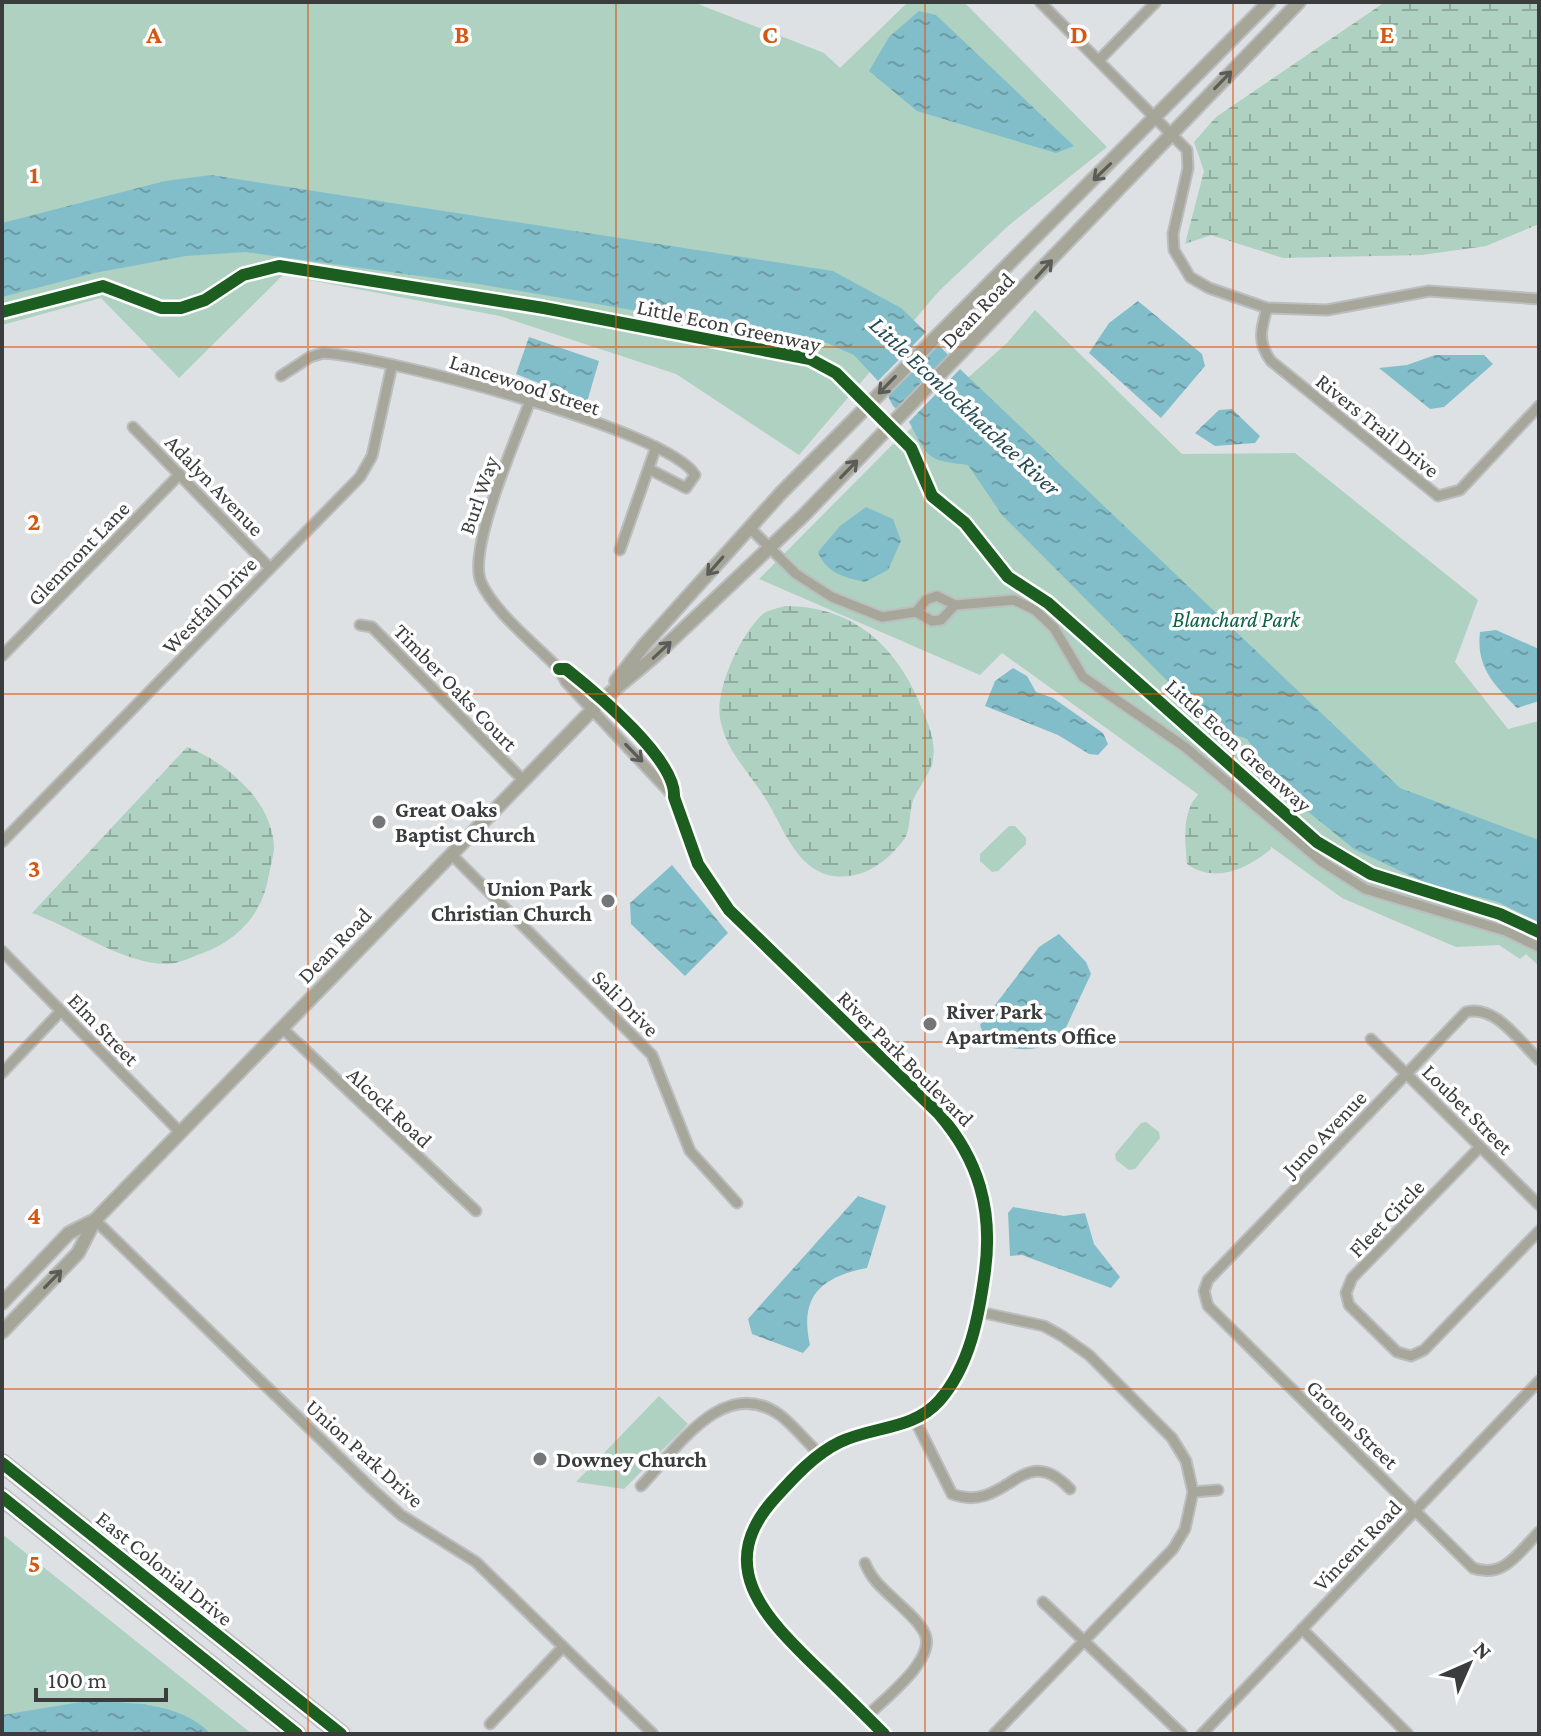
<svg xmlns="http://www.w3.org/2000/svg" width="1541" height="1736" font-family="'Crimson Pro',serif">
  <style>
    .wetland { fill: url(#wetland-marsh) }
    .green { fill: #aed1c1 }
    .water { fill: url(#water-ripples) }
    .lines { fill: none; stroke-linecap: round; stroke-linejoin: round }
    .street-casing { stroke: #bbbdbe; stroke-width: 13 }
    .secondary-casing { stroke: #bbbdbe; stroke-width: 16 }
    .highway-casing { stroke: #bbbdbe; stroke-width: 20 }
    .street { stroke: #a7a69a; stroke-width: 9 }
    .secondary { stroke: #a5a598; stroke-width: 12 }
    .highway { stroke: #a4a59b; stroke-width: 16 }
    .cycleway-casing { stroke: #fff; stroke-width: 17 }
    .cycleway { stroke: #1b5e20; stroke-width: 12 }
    .oneway { stroke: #5b5c58 }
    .oneway2 { stroke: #5b5c59 }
    .grid { fill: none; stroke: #d75611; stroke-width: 2; stroke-opacity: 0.55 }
    .poi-dot { fill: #747677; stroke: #fff; stroke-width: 3 }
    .labels { text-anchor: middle; stroke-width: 7; stroke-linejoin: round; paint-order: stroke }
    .street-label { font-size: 22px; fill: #3b3c3d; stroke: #fff }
    .park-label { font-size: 22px; font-style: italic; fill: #0b6143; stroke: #fff }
    .poi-label { font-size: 22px; font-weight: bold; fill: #3b3c3d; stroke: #fff; text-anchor: start }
    .water-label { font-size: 24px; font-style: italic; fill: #234a52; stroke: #fff }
    .grid-label { font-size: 26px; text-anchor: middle; font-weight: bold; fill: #d75611; stroke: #fff; stroke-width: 7; stroke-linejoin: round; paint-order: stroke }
  </style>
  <defs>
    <pattern id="wetland-marsh" width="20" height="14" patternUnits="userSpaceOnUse" patternTransform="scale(2)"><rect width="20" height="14" fill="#aed1c1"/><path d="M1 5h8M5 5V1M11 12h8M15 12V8" fill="none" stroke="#8fab9e"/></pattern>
    <pattern id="water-ripples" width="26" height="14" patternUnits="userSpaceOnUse" patternTransform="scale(2)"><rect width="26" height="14" fill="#82beca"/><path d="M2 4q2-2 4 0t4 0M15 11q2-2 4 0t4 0" fill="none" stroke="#6c9ca5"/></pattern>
  </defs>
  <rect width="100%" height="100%" fill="#dee1e3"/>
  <g class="wetland">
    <path d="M1385 2H1539V224L1486 246 1422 255 1283 258 1211 235 1185 244 1204 171 1194 142 1216 117Z"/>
    <path d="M785 606C856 606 899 649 923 711 930 728 937 745 932 764 929 774 920 786 915 796 908 809 912 830 903 841 888 859 872 873 849 876 802 882 787 835 767 801 751 774 725 751 720 718 715 689 741 633 763 614 768 610 779 608 785 606Z"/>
    <path d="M187 747C226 762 274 802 274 849 273 858 270 869 268 879 261 916 237 940 203 953 192 957 180 963 168 964 125 965 72 927 32 913Z"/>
    <path d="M1202 791 1271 843V849C1247 869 1215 884 1187 864 1185 839 1181 808 1202 791Z"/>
  </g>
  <g class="green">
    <path d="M2 2H693L824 53 840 68 908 2H964L1107 147 1008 226 939 291 799 455 676 374 500 316 283 275 179 378 101 298 2 325Z"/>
    <path d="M1035 310 1182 454 1295 453 1478 600 1455 662 1508 729 1539 721V966L1526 954 1520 959 1499 945 1456 947 1342 898 1002 653 980 675 759 579 889 448 1007 343Z"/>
    <path d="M1009 826H1015L1026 838V844L998 871 992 872 980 861V854Z"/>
    <path d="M1146 1122 1159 1132 1160 1138 1135 1169 1129 1170 1116 1160 1115 1154 1141 1123Z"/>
    <path d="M659 1396 688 1424 624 1489 576 1482Z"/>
    <path d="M2 1534 252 1734H2Z"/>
  </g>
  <g class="water">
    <path d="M919 11 936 15 1074 146 1056 153 917 111 869 71 889 37Z"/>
    <path d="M211 175 833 271 901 308 926 332 878 381 854 355 827 343 478 284 245 252 186 256 94 273 2 297V223L165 181Z"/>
    <path d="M1138 301 1202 354 1205 366 1161 418 1089 353 1109 323Z"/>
    <path d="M529 337 599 361 587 402 516 374Z"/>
    <path d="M932 338 955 362 903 415 893 406 884 388Z"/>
    <path d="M1435 355H1484L1493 364 1444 407 1430 409 1379 368 1407 365Z"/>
    <path d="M960 369 1400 788 1539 840V922L1498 902 1426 883 1354 849 1290 797 1247 739 1213 727 1002 515 968 465C926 460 929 459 909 422Z"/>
    <path d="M1232 409 1260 436 1255 443 1215 446 1195 433 1219 410Z"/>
    <path d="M866 507 893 519 901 541 888 570 865 582C844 577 827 574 818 552L840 526Z"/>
    <path d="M1496 630 1539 649V701L1517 708C1493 684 1476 667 1480 632Z"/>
    <path d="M1013 668 1027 676 1036 692 1053 698 1103 733 1108 744 1098 755 1089 754 1058 735 985 706 995 681Z"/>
    <path d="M672 865 728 933 685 976 631 924 630 903Z"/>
    <path d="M1059 934 1086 962 1091 974 1062 1036C1044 1056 988 1054 980 1025L1039 947Z"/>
    <path d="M858 1196 886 1206 867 1268C821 1277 799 1296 810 1345L803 1353 752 1334 748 1319Z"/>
    <path d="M1013 1207 1064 1216 1085 1213 1094 1244 1120 1277 1111 1288 1022 1255 1010 1256 1008 1213Z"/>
    <path d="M87 1701C129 1703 179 1701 211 1734H2V1715Z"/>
  </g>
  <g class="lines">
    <g class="street-casing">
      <g id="street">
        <path d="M1040 2 1187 150 1188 168 1173 234 1174 250 1190 277 1209 288 1267 308 1327 310 1429 291 1539 299"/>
        <path d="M1099 60 1156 2"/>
        <path d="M1267 308C1261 329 1257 342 1271 361L1438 496 1460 490 1539 406"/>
        <path d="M281 376 310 357 323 353C382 356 670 430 695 475L686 488 649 469"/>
        <path d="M530 401C517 437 467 549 481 582 493 611 537 646 559 669L566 682 674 797"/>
        <path d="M133 427 270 568"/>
        <path d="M749 527 796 574 832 597 882 617 916 612 932 621 941 620 955 605"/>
        <path d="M620 550 656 447"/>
        <path d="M916 612 926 600 937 596 955 605 1014 600 1035 610 1054 628 1083 677 1185 747 1321 861 1365 889 1506 931 1539 947"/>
        <path d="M360 625 372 627 523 780"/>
        <path d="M2 656 180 474"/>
        <path d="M559 669H566C595 692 677 760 674 797L698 864 729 910 939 1114C979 1160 993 1210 985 1271 979 1316 970 1366 939 1401 913 1430 874 1426 840 1442 815 1454 794 1477 776 1497 713 1565 764 1616 815 1666 838 1688 861 1711 884 1734"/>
        <path d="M2 842 360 477 372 456 392 365"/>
        <path d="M451 854 652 1055 690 1151 737 1203"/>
        <path d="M2 951 180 1132"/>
        <path d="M282 1028 476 1211"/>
        <path d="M1371 1039 1539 1205"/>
        <path d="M1539 1060C1519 1041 1495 1004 1466 1012L1208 1280 1204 1291 1208 1306 1473 1568C1504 1579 1519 1552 1539 1532"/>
        <path d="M2 1073 61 1011"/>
        <path d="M1480 1147 1352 1278 1346 1293 1349 1305 1397 1352 1411 1356 1424 1350 1539 1231"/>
        <path d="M95 1220 372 1489 401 1515 476 1562 653 1734"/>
        <path d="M980 1312 1044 1326 1062 1336 1089 1355 1172 1438 1186 1461 1193 1492 1185 1529 1173 1549 994 1734"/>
        <path d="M915 1420 952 1494C1007 1515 1022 1438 1070 1489"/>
        <path d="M641 1486C676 1450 723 1374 780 1415 794 1426 807 1442 820 1455"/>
        <path d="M1193 1492 1218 1490"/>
        <path d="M865 1563C871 1579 883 1589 896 1601 906 1611 919 1621 925 1634 936 1660 884 1699 866 1717"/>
        <path d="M1043 1602 1182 1734"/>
        <path d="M1302 1629 1408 1734"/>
        <path d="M490 1724 563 1647"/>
        <path d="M1202 1734 1539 1381"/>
      </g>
    </g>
    <g class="secondary-casing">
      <g id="secondary">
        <path d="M616 681 645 644 781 493 1269 2"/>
        <path d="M2 1303 69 1233 95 1220"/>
        <path d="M2 1332 78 1253 95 1220 602 700 656 655 803 516 1299 2"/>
      </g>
    </g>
    <g class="highway-casing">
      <g id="highway">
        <path d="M2 1463 341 1734"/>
        <path d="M2 1497 297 1734"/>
      </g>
    </g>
    <use href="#street" class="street"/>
    <use href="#secondary" class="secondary"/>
    <use href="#highway" class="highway"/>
    <g class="cycleway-casing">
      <g id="cycleway">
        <path d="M2 312 103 286 161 308H181L205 300 243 275 279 266 544 308 810 359 836 373 911 448 932 496 965 523 1008 577 1048 603 1317 842 1371 874 1500 914 1539 932"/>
        <path d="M559 669H566C595 692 677 760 674 797L698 864 729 910 939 1114C979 1160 993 1210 985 1271 979 1316 970 1366 939 1401 913 1430 874 1426 840 1442 815 1454 794 1477 776 1497 713 1565 764 1616 815 1666 838 1688 861 1711 884 1734"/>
        <path d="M2 1463 341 1734"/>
        <path d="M2 1497 297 1734"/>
      </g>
    </g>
    <use href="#cycleway" class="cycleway"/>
  </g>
  <defs><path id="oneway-shaft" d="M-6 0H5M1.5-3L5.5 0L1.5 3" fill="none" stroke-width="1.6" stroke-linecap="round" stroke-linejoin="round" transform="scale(2)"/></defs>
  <g class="oneway">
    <use href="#oneway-shaft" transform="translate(1223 80) rotate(-46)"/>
    <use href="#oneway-shaft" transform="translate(1102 172) rotate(136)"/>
    <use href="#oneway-shaft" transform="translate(1044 269) rotate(-48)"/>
    <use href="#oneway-shaft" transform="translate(887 385) rotate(134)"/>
    <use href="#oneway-shaft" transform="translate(849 469) rotate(-46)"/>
    <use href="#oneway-shaft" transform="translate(715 566) rotate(131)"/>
    <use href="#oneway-shaft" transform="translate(662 650) rotate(-43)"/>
    <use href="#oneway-shaft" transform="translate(53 1279) rotate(-46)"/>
  </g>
  <use class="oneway2" href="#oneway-shaft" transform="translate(634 753) rotate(46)"/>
  <path class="grid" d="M308 2V1734M616 2V1734M925 2V1734M1233 2V1734M2 347H1539M2 694H1539M2 1042H1539M2 1389H1539"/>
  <g class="poi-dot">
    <circle cx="379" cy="822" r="8"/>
    <circle cx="608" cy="901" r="8"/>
    <circle cx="930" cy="1024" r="8"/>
    <circle cx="540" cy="1459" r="8"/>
  </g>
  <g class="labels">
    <g class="street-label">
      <text transform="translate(977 310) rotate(-46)" y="8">Dean Road</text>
      <text transform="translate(729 325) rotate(12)" y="8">Little Econ Greenway</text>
      <text transform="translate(525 384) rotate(18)" y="8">Lancewood Street</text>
      <text transform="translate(1378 425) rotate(39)" y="8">Rivers Trail Drive</text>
      <text transform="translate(215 485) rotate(46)" y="8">Adalyn Avenue</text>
      <text transform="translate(478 495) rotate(-71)" y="8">Burl Way</text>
      <text transform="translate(78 553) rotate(-46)" y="8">Glenmont Lane</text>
      <text transform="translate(209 605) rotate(-46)" y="8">Westfall Drive</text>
      <text transform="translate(456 687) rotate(46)" y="8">Timber Oaks Court</text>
      <text transform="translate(1239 745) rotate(42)" y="8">Little Econ Greenway</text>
      <text transform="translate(334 945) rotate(-46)" y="8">Dean Road</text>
      <text transform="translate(626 1003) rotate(45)" y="8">Sali Drive</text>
      <text transform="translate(104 1029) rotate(46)" y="8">Elm Street</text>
      <text transform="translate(906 1058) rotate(45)" y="8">River Park Boulevard</text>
      <text transform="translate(390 1107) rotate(43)" y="8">Alcock Road</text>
      <text transform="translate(1468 1109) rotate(45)" y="8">Loubet Street</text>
      <text transform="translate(1324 1133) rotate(-46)" y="8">Juno Avenue</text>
      <text transform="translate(1386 1218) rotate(-46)" y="8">Fleet Circle</text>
      <text transform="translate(1353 1424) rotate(44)" y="8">Groton Street</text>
      <text transform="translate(365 1453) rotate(42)" y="8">Union Park Drive</text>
      <text transform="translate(1357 1545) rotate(-46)" y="8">Vincent Road</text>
      <text transform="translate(165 1568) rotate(39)" y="8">East Colonial Drive</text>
    </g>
    <g class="park-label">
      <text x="1236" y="627">Blanchard Park</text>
    </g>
    <g class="poi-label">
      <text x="395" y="817">Great Oaks<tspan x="395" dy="25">Baptist Church</tspan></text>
      <text x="592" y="896" text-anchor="end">Union Park<tspan x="592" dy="25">Christian Church</tspan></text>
      <text x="946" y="1019">River Park<tspan x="946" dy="25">Apartments Office</tspan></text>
      <text x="556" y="1467">Downey Church</text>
    </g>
    <g class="water-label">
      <text transform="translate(965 406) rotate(43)" y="8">Little Econlockhatchee River</text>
    </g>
  </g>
  <g class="grid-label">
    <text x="154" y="43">A</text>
    <text x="462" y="43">B</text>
    <text x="770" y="43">C</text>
    <text x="1079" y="43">D</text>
    <text x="1387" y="43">E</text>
    <text x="34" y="183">1</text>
    <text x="34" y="530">2</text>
    <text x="34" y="877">3</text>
    <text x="34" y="1224">4</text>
    <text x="34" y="1572">5</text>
  </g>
  <rect width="1541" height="1736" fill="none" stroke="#3b3c3d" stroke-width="8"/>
  <g transform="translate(1469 1664) rotate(45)" stroke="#ffffff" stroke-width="6" paint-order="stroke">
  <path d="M0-6L14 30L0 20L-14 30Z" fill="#3b3c3d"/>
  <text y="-12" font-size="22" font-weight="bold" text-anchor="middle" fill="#3b3c3d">N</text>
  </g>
  <path d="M36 1688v12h130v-12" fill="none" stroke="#3b3c3d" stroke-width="4"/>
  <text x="48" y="1688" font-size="24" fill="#3b3c3d" stroke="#ffffff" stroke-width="6" paint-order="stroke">100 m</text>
</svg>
